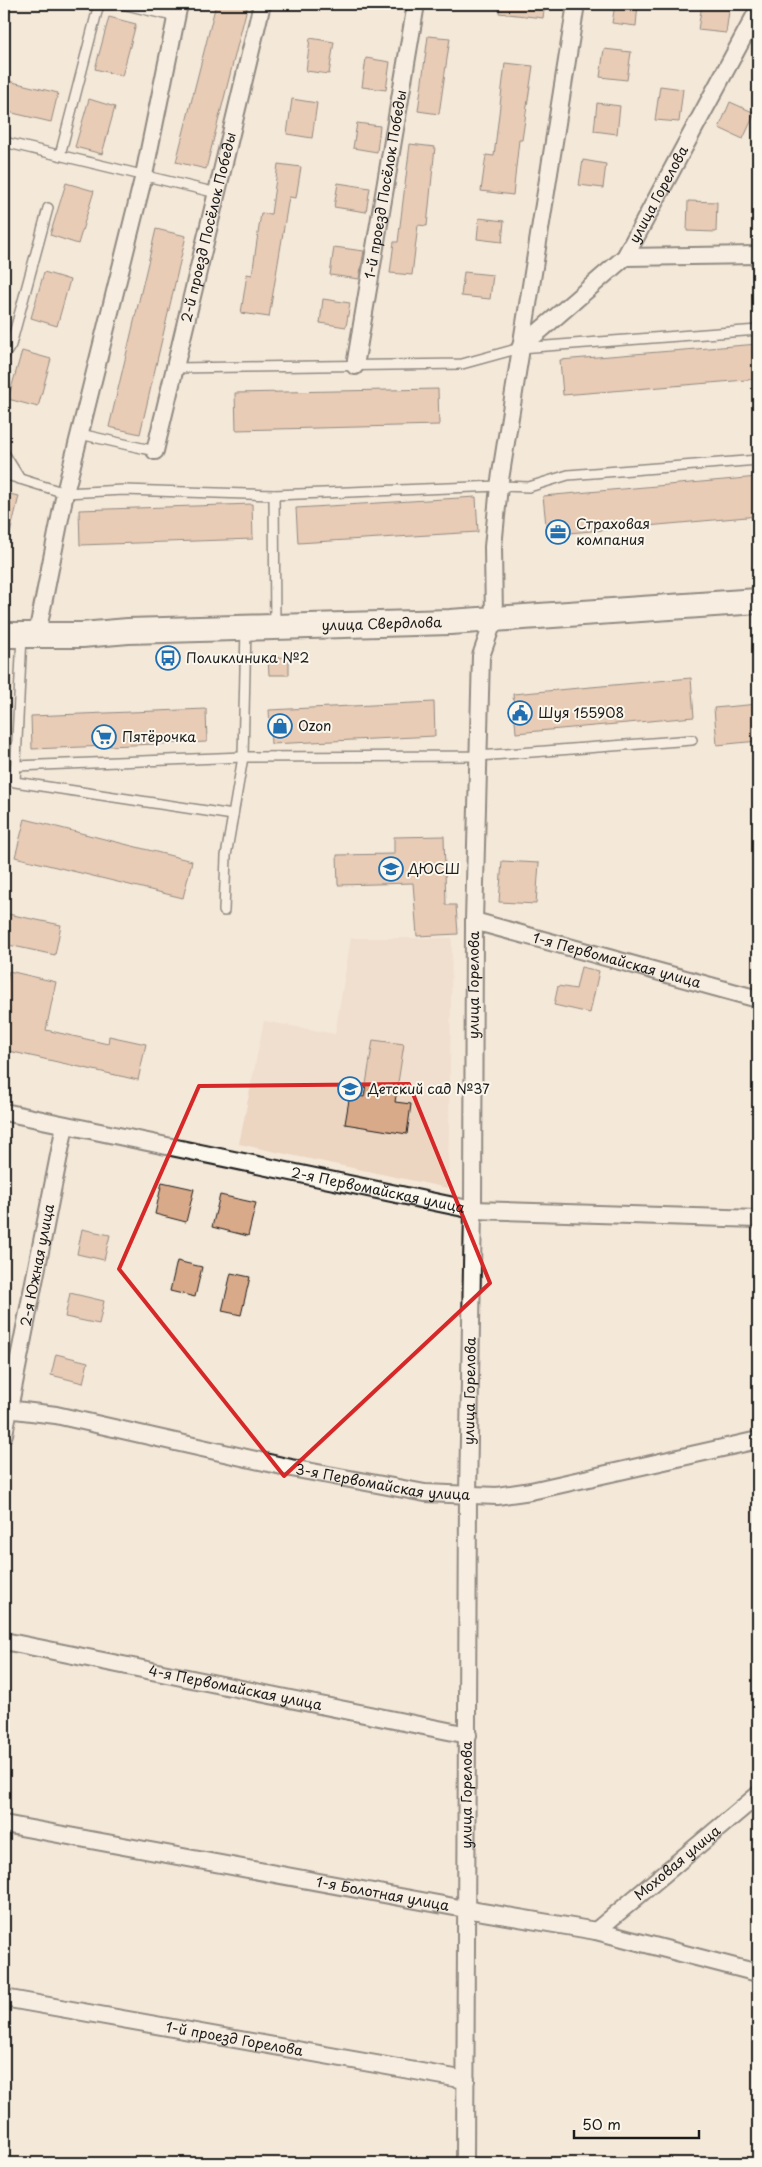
<svg xmlns="http://www.w3.org/2000/svg" width="762" height="2167" font-family="'Playpen Sans',sans-serif">
  <style>
    .built { fill: #ecd5c1 }
    .building { fill: #d9aa8a; stroke: #1c1c1c }
    .lines { fill: none; stroke-linecap: round; stroke-linejoin: round }
    .lane-casing { stroke: #1c1c1c; stroke-width: 12 }
    .street-casing { stroke: #1c1c1c; stroke-width: 20 }
    .secondary-casing { stroke: #1c1c1c; stroke-width: 28 }
    .lane { stroke: #fbf7ec; stroke-width: 9 }
    .street { stroke: #fbf7ec; stroke-width: 16 }
    .secondary { stroke: #fbf7ec; stroke-width: 24 }
    .marked { fill: none; stroke: #d62828; stroke-width: 4; stroke-linejoin: round }
    .labels { text-anchor: middle; stroke-width: 4; stroke-linejoin: round; paint-order: stroke }
    .street-label { font-size: 14px; fill: #1c1c1c; stroke: #fbf7ec }
    .poi-label { font-size: 14px; fill: #1c1c1c; stroke: #fbf7ec; text-anchor: start }
  </style>
  <rect width="100%" height="100%" fill="#f4e8d8"/>
  <filter id="ink" filterUnits="userSpaceOnUse"><feTurbulence type="fractalNoise" baseFrequency=".02" numOctaves="2"/><feDisplacementMap in="SourceGraphic" scale="10" xChannelSelector="R" yChannelSelector="G"/><feConvolveMatrix kernelMatrix="1 2 1 2 8 2 1 2 1" color-interpolation-filters="sRGB"/></filter>
  <g filter="url(#ink)">
    <path class="built" d="M351 938H452L448 1188 239 1144 264 1021 335 1034Z"/>
    <g class="building">
      <path d="M216 4H248L206 169 176 162Z"/>
      <path d="M500 4H545L543 18 499 13Z"/>
      <path d="M615 4H638L636 26 612 23Z"/>
      <path d="M702 4H730L726 33 698 30Z"/>
      <path d="M109 17 136 24 122 76 95 69Z"/>
      <path d="M428 36 450 38 439 114 418 111Z"/>
      <path d="M310 38 334 42 329 74 306 71Z"/>
      <path d="M604 49 631 52 627 80 600 77Z"/>
      <path d="M366 58 390 62 386 90 362 87Z"/>
      <path d="M505 63 533 66 522 140H519L513 195 481 191 486 155 494 156Z"/>
      <path d="M4 80 58 93 51 122 4 111Z"/>
      <path d="M660 86 683 89 679 122 655 120Z"/>
      <path d="M89 99 115 107 102 154 75 147Z"/>
      <path d="M292 99 317 103 312 138 287 134Z"/>
      <path d="M730 102 755 113 743 139 719 128Z"/>
      <path d="M597 103 620 106 617 134 594 131Z"/>
      <path d="M357 123 380 126 377 152 353 148Z"/>
      <path d="M410 144 435 147 427 226 418 225 412 275 390 273 394 242H398Z"/>
      <path d="M583 160 606 164 603 188 579 185Z"/>
      <path d="M278 164 301 167 296 198 289 197 269 317 241 313 247 274 252 275 261 213 271 214Z"/>
      <path d="M66 183 94 191 78 244 50 235Z"/>
      <path d="M338 183 370 188 366 212 334 207Z"/>
      <path d="M688 201 717 202 716 232 687 231Z"/>
      <path d="M479 218 504 221 502 242 477 239Z"/>
      <path d="M156 229 186 236 140 434 109 427Z"/>
      <path d="M334 247 364 251 359 279 330 275Z"/>
      <path d="M44 272 70 280 57 326 31 318Z"/>
      <path d="M464 272 493 275 490 299 461 296Z"/>
      <path d="M323 299 350 303 346 327 320 323Z"/>
      <path d="M758 344V379L563 395 560 360Z"/>
      <path d="M22 351 51 359 38 407 8 399Z"/>
      <path d="M438 389 439 425 236 430 235 393Z"/>
      <path d="M758 477V516L547 535 543 496Z"/>
      <path d="M4 493 19 496 9 538 4 537Z"/>
      <path d="M476 497 478 532 298 543 296 508Z"/>
      <path d="M252 504 253 539 80 545 79 510Z"/>
      <path d="M289 657V675H269L268 658Z"/>
      <path d="M691 678 694 717 516 733 513 694Z"/>
      <path d="M434 702 435 736 271 744 269 710Z"/>
      <path d="M758 704V741L717 745 714 708Z"/>
      <path d="M206 709 207 742 32 749 31 716Z"/>
      <path d="M25 819 192 861 183 898 15 857Z"/>
      <path d="M444 836 446 905H456L458 934 417 936 413 883 338 885 337 855 394 854V837Z"/>
      <path d="M502 861 539 863 536 904 499 902Z"/>
      <path d="M8 914 61 925 55 955 4 944Z"/>
      <path d="M581 967 599 971 590 1013 554 1005 558 986 576 989Z"/>
      <path d="M9 971 56 982 46 1030 108 1044 109 1036 146 1044 138 1080 4 1050V996Z"/>
      <path d="M373 1040 404 1044 395 1102 411 1104 407 1134 345 1124 350 1094 364 1097Z"/>
      <path d="M162 1182 194 1189 186 1222 155 1214Z"/>
      <path d="M220 1195 256 1203 248 1236 212 1227Z"/>
      <path d="M82 1229 110 1235 104 1260 77 1254Z"/>
      <path d="M177 1261 202 1267 195 1297 170 1291Z"/>
      <path d="M231 1273 250 1277 241 1315 222 1311Z"/>
      <path d="M70 1293 104 1301 99 1324 65 1317Z"/>
      <path d="M56 1354 88 1362 83 1383 51 1375Z"/>
    </g>
    <g class="lines">
      <g class="lane-casing">
        <g id="lane">
          <path d="M122 4 177 17"/>
          <path d="M4 142 217 193"/>
          <path d="M60 155 99 4"/>
          <path d="M4 356 11 345 48 208"/>
          <path d="M175 368 462 364 520 348 758 330"/>
          <path d="M80 434 155 451"/>
          <path d="M4 453 20 479"/>
          <path d="M4 474 65 493 124 490 274 495 499 486 529 487 568 475 758 460"/>
          <path d="M274 495 275 627"/>
          <path d="M22 635 15 782 233 815"/>
          <path d="M16 766 243 757 478 756 692 740"/>
          <path d="M224 911 226 856 243 757 246 628"/>
        </g>
      </g>
      <g class="street-casing">
        <g id="street">
          <path d="M625 257 758 255"/>
          <path id="s1" d="M520 348 625 257 758 10"/>
          <path id="s2" d="M355 366 416 4"/>
          <path id="s3" d="M155 451 262 4"/>
          <path d="M37 634 65 493 144 175 179 4"/>
          <path id="s4" d="M474 921 758 999"/>
          <path id="s5" d="M4 1112 473 1210 758 1219"/>
          <path id="s6" d="M9 1407 15 1410 56 1415 291 1468 425 1493 497 1496 531 1491 758 1440"/>
          <path id="s7" d="M4 1434 65 1125"/>
          <path id="s8" d="M4 1641 468 1735"/>
          <path id="s9" d="M4 1824 465 1909 596 1931 758 1973"/>
          <path id="s10" d="M596 1931 758 1795"/>
          <path id="s11" d="M4 1998 466 2080"/>
          <path id="s12" d="M465 2163 468 1495 473 1210 474 921 481 656 494 619 493 547 499 486 576 4"/>
        </g>
      </g>
      <g class="secondary-casing">
        <g id="secondary">
          <path id="s13" d="M4 635H82L128 631 450 622 758 601"/>
        </g>
      </g>
      <use href="#lane" class="lane"/>
      <use href="#street" class="street"/>
      <use href="#secondary" class="secondary"/>
    </g>
  </g>
  <path d="M0 0H762V2167H0ZM409 1084 490 1283 284 1476 119 1269 199 1086Z" fill="#f4e8d8" fill-opacity=".55" fill-rule="evenodd"/>
  <path class="marked" d="M409 1084 490 1283 284 1476 119 1269 199 1086Z"/>
  <defs>
    <g id="office-ring" transform="scale(1.25)"><circle r="9.5" fill="#fbf7ec" stroke="#1f6fb2" stroke-width="1.5"/><path d="M-6-3h4V-5.5h4V-3h4V5H-6ZM-1-4.5V-3h2v-1.5ZM-6 0V1H6V0Z" fill="#1f6fb2"/></g>
    <g id="bus-ring" transform="scale(1.25)"><circle r="9.5" fill="#fbf7ec" stroke="#1f6fb2" stroke-width="1.5"/><path d="M-5-6H5V4H4V6H2V4H-2V6H-4V4H-5ZM-3.5-4V0h7V-4ZM-3.5 1.2v1.5H-2V1.2ZM2 1.2v1.5H3.5V1.2Z" fill="#1f6fb2"/></g>
    <g id="civic-ring" transform="scale(1.25)"><circle r="9.5" fill="#fbf7ec" stroke="#1f6fb2" stroke-width="1.5"/><path d="M-.6-6.5H3V-4.5H.6V-3L4-1V1h2V6H-6V1h2V-1L-.6-3ZM-1.2 2.5V6h2.4V2.5Z" fill="#1f6fb2"/></g>
    <g id="shop-ring" transform="scale(1.25)"><circle r="9.5" fill="#fbf7ec" stroke="#1f6fb2" stroke-width="1.5"/><path d="M-5-2.5h2.3a2.7 3.5 0 0 1 5.4 0H5L5.5 6h-11ZM-1.5-2.5h3a1.5 2.3 0 0 0-3 0Z" fill="#1f6fb2"/></g>
    <g id="supermarket-ring" transform="scale(1.25)"><circle r="9.5" fill="#fbf7ec" stroke="#1f6fb2" stroke-width="1.5"/><path d="M-6-5.5h2.5l.6 2H6L4.5 2H-2.5L-4.4-4H-6ZM-1.5 3.2a1.3 1.3 0 1 0 .1 0ZM3 3.2a1.3 1.3 0 1 0 .1 0Z" fill="#1f6fb2"/></g>
    <g id="school-ring" transform="scale(1.25)"><circle r="9.5" fill="#fbf7ec" stroke="#1f6fb2" stroke-width="1.5"/><path d="M0-5L7-2L0 1L-7-2ZM-4 1L0 2.5L4 1V4Q0 6-4 4Z" fill="#1f6fb2"/></g>
  </defs>
  <g fill-rule="evenodd">
    <use href="#office-ring" x="558" y="532"/>
    <use href="#bus-ring" x="168" y="658"/>
    <use href="#civic-ring" x="520" y="713"/>
    <use href="#shop-ring" x="280" y="726"/>
    <use href="#supermarket-ring" x="104" y="737"/>
    <use href="#school-ring" x="391" y="869"/>
    <use href="#school-ring" x="350" y="1089"/>
  </g>
  <g class="labels">
    <g class="street-label">
      <text dy="5" stroke="none"><textPath href="#s2" startOffset="184">1-й проезд Посёлок Победы</textPath></text>
      <text dy="5" stroke="none"><textPath href="#s1" startOffset="210">улица Горелова</textPath></text>
      <text dy="5" stroke="none"><textPath href="#s3" startOffset="230">2-й проезд Посёлок Победы</textPath></text>
      <text dy="5" stroke="none"><textPath href="#s13" startOffset="378">улица Свердлова</textPath></text>
      <text dy="5" stroke="none"><textPath href="#s4" startOffset="148">1-я Первомайская улица</textPath></text>
      <text dy="5" stroke="none"><textPath href="#s12" startOffset="1178">улица Горелова</textPath></text>
      <text dy="5" stroke="none"><textPath href="#s5" startOffset="382">2-я Первомайская улица</textPath></text>
      <text dy="5" stroke="none"><textPath href="#s7" startOffset="172">2-я Южная улица</textPath></text>
      <text dy="5" stroke="none"><textPath href="#s12" startOffset="772">улица Горелова</textPath></text>
      <text dy="5" stroke="none"><textPath href="#s6" startOffset="382">3-я Первомайская улица</textPath></text>
      <text dy="5" stroke="none"><textPath href="#s8" startOffset="236">4-я Первомайская улица</textPath></text>
      <text dy="5" stroke="none"><textPath href="#s12" startOffset="368">улица Горелова</textPath></text>
      <text dy="5" stroke="none"><textPath href="#s10" startOffset="106">Моховая улица</textPath></text>
      <text dy="5" stroke="none"><textPath href="#s9" startOffset="385">1-я Болотная улица</textPath></text>
      <text dy="5" stroke="none"><textPath href="#s11" startOffset="234">1-й проезд Горелова</textPath></text>
    </g>
    <g class="poi-label">
      <text x="576" y="529">Страховая<tspan x="576" dy="16">компания</tspan></text>
      <text x="186" y="663">Поликлиника №2</text>
      <text x="538" y="718">Шуя 155908</text>
      <text x="298" y="731">Ozon</text>
      <text x="122" y="742">Пятёрочка</text>
      <text x="408" y="874">ДЮСШ</text>
      <text x="368" y="1094">Детский сад №37</text>
    </g>
  </g>
  <rect width="762" height="2167" fill="none" stroke="#fbf7ec" stroke-width="20"/>
  <rect x="10" y="10" width="742" height="2147" fill="none" stroke="#1c1c1c" stroke-width="2" filter="url(#ink)"/>
  <path d="M574 2130v8h125v-8" fill="none" stroke="#1c1c1c" stroke-width="2.5"/>
  <text x="582" y="2130" font-size="15" fill="#1c1c1c" stroke="#fbf7ec" stroke-width="4" paint-order="stroke">50 m</text>
</svg>
